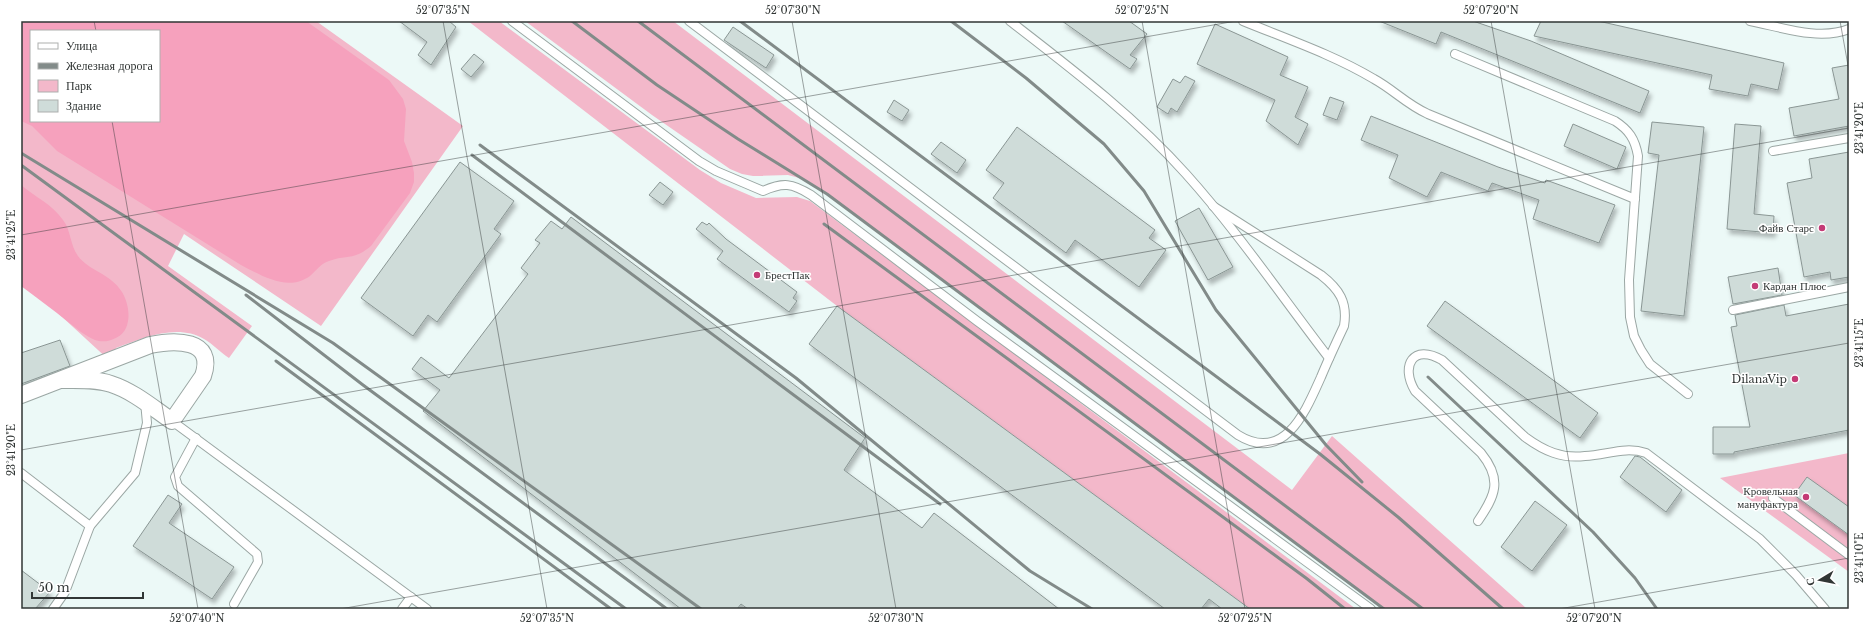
<svg xmlns="http://www.w3.org/2000/svg" width="1870" height="630" font-family="'Libre Baskerville',serif">
  <style>
    .green { fill: #f3b8ca; fill-rule: evenodd }
    .forest { fill: #f6a1bd; fill-rule: evenodd }
    .building { fill: #cfdcd9; stroke: #8a9694; filter: url(#shadow) }
    .lines { fill: none; stroke-linecap: round; stroke-linejoin: round }
    .service-casing { stroke: #9ba7a4; stroke-width: 10 }
    .minor-casing { stroke: #9ba7a4; stroke-width: 18 }
    .service { stroke: #fff; stroke-width: 8 }
    .minor { stroke: #fff; stroke-width: 16 }
    .rail { stroke: #828b89; stroke-width: 3 }
    .ticks { fill: none; stroke: #313635; stroke-width: 1; stroke-opacity: 0.45 }
    .poi-dot { fill: #c43b76; stroke: #fff; stroke-width: 1.5 }
    .labels { text-anchor: middle; stroke-width: 3; stroke-linejoin: round; paint-order: stroke }
    .poi-label { font-size: 11px; fill: #313635; stroke: #fff; text-anchor: end }
    .neatline { fill: none; stroke: #313635; stroke-width: 1.5 }
    .ticks-label { font-size: 10px; text-anchor: middle; fill: #313635 }
  </style>
  <defs>
    <filter id="shadow"><feDropShadow dx="2.5" dy="4.5" stdDeviation="2" flood-color="#0004"/></filter>
  </defs>
  <rect width="100%" height="100%" fill="#ecf9f7"/>
  <g class="green">
    <path d="M21 21H316L463 126 321 326 184 234 168 266 252 326 229 358C220 352 213 344 204 339 177 323 143 338 116 348L111 362 21 279ZM31 31H159V121H31Z"/>
    <path d="M468 21H499L700 170 721 183 756 198 797 197 810 201 1356 609H1250L837 306Z"/>
    <path d="M525 21H673L1292 490 1332 436 1527 609H1384L827 194 803 179 788 175 753 176 742 174 730 169 652 115Z"/>
    <path d="M1849 453V572L1720 478Z"/>
  </g>
  <g class="forest">
    <path d="M21 21H306L389 80 403 99 406 109 404 141 412 162 414 173V182L410 193 371 246C353 261 348 254 329 261 320 264 317 270 310 276 288 292 262 276 241 265L57 151 32 126 21 121ZM31 31H159V121H31Z"/>
    <path d="M21 185C35 197 52 204 63 220 71 230 70 245 78 256 89 271 110 273 122 292 128 302 131 317 126 328 121 339 105 344 95 340 85 336 76 328 67 321 52 309 36 297 21 286Z"/>
  </g>
  <g class="building">
    <path d="M399 21H449L456 27 431 65 418 55 427 42Z"/>
    <path d="M1062 21H1129L1147 34 1130 55 1137 59 1130 69Z"/>
    <path d="M1379 21H1473L1531 41 1649 91 1640 113 1441 32 1436 44Z"/>
    <path d="M1541 21H1598L1784 63 1778 90 1751 84 1748 96 1709 89 1712 75 1534 36Z"/>
    <path d="M1215 24 1288 57 1280 75 1308 87 1295 117 1308 124 1298 145 1266 121 1275 100 1197 64Z"/>
    <path d="M733 27 774 55 766 68 724 40Z"/>
    <path d="M474 54 484 62 471 77 461 69Z"/>
    <path d="M1849 65V126L1794 136 1789 108 1839 99 1832 68Z"/>
    <path d="M1185 76 1195 81 1177 112 1171 108 1168 114 1157 107 1173 79 1180 83Z"/>
    <path d="M1330 97 1344 102 1337 120 1323 115Z"/>
    <path d="M894 100 909 110 902 121 887 112Z"/>
    <path d="M1371 116 1498 167 1545 183 1546 180 1615 205 1599 243 1533 219 1539 200 1492 183 1488 191 1441 172 1427 197 1389 178 1398 155 1361 140Z"/>
    <path d="M1652 122 1704 127 1684 316 1641 311 1659 155 1648 153Z"/>
    <path d="M1573 124 1626 147 1617 169 1564 146Z"/>
    <path d="M1735 124 1761 126 1754 214 1774 216 1773 233 1727 229Z"/>
    <path d="M1017 127 1155 230 1149 238 1166 250 1139 287 1075 240 1066 253 993 198 1004 183 986 170Z"/>
    <path d="M941 142 966 160 957 173 931 154Z"/>
    <path d="M1849 152V277L1831 280 1830 272 1804 277 1787 183 1812 178 1809 159Z"/>
    <path d="M460 162 514 201 494 229 501 234 437 322 428 315 413 336 361 298Z"/>
    <path d="M660 182 673 192 663 205 649 195Z"/>
    <path d="M1199 208 1233 267 1208 280 1175 221Z"/>
    <path d="M571 217 865 438 844 470 922 528 934 513 1059 609H748L741 604 737 609H681L423 411 440 390 412 369 421 357 449 378 528 274 521 268 540 243 535 240 551 221 562 229Z"/>
    <path d="M702 222 707 225 709 223 726 239 797 292 793 298 797 301 789 312 717 259 723 251 696 229Z"/>
    <path d="M1778 268 1782 295 1733 304 1728 277Z"/>
    <path d="M1445 301 1598 413 1580 438 1427 326Z"/>
    <path d="M1849 304V430L1734 452V454H1713V427H1750L1731 327 1737 326 1735 315 1784 305 1786 316Z"/>
    <path d="M837 306 1220 587 1250 609H1222L1209 599 1201 609H1165L809 344Z"/>
    <path d="M60 340 70 366 21 384V353Z"/>
    <path d="M1635 456 1640 457 1682 490 1666 512 1620 477Z"/>
    <path d="M1807 477 1849 507V535L1794 495Z"/>
    <path d="M168 495 182 504 169 523 234 567 212 599 133 546Z"/>
    <path d="M1535 501 1567 525 1532 571 1501 547Z"/>
    <path d="M21 570 50 592 35 609H21Z"/>
  </g>
  <g class="lines">
    <g class="service-casing">
      <g id="service">
        <path d="M512 21 699 161 716 171 763 191C783 182 792 183 811 195L977 321 1371 609"/>
        <path d="M689 21 1238 435C1285 464 1306 410 1321 377 1328 360 1336 343 1344 326 1348 302 1339 289 1321 275L1213 206"/>
        <path d="M1010 21C1072 69 1134 116 1186 174 1238 232 1282 297 1329 358"/>
        <path d="M1243 21C1287 39 1334 55 1374 79 1394 90 1406 104 1428 114L1635 199"/>
        <path d="M1750 21C1781 27 1819 41 1849 29"/>
        <path d="M1455 54 1615 121C1629 130 1635 139 1638 156L1629 280 1630 317 1634 336 1641 350 1650 364 1688 394"/>
        <path d="M1773 151 1849 138"/>
        <path d="M1733 310 1849 287"/>
        <path d="M172 421 427 609"/>
        <path d="M196 438 175 477 178 486 257 554 258 562 234 604"/>
        <path d="M21 473 90 526"/>
        <path d="M1773 498 1849 555"/>
        <path d="M1478 521C1495 496 1503 480 1481 453L1415 391C1400 366 1413 343 1442 360L1525 437C1544 451 1562 459 1585 456 1607 455 1625 446 1646 453L1760 539 1796 575 1825 609"/>
        <path d="M53 609 65 592 90 526 135 473 147 423 145 402"/>
        <path d="M402 609 411 597"/>
      </g>
    </g>
    <g class="minor-casing">
      <path id="minor" d="M21 395 150 345C174 340 216 338 203 376L172 421C153 408 133 391 111 384 96 379 79 380 62 380"/>
    </g>
    <use href="#service" class="service"/>
    <use href="#minor" class="minor"/>
    <g class="rail">
      <path d="M572 21 657 85 738 139 827 194 1384 609"/>
      <path d="M638 21 1423 609"/>
      <path d="M740 21 1320 454 1398 517 1503 609"/>
      <path d="M951 21 1026 78 1104 144 1144 191 1216 310 1326 445 1362 482"/>
      <path d="M480 145 796 378 1030 571 1092 609"/>
      <path d="M21 153 333 343 701 609"/>
      <path d="M472 155 940 504"/>
      <path d="M21 165 626 609"/>
      <path d="M824 224 1306 578 1345 609"/>
      <path d="M246 295 363 385 667 609"/>
      <path d="M276 361 611 609"/>
      <path d="M1428 377 1593 532 1635 578 1657 609"/>
    </g>
  </g>
  <path class="ticks" d="M94 21 96 31M443 21 547 609M792 21 896 609M1142 21 1245 609M1491 21 1595 609M1840 21 1849 71M112 121 198 609M21 235 1236 21M21 450 1849 128M340 609 1849 343M1559 609 1849 558"/>
  <g class="poi-dot">
    <circle cx="1822" cy="228" r="4"/>
    <circle cx="757" cy="275" r="4"/>
    <circle cx="1755" cy="286" r="4"/>
    <circle cx="1795" cy="379" r="4"/>
    <circle cx="1806" cy="497" r="4"/>
  </g>
  <g class="labels">
    <g class="poi-label">
      <text x="1814" y="232">Файв Старс</text>
      <text x="765" y="279" text-anchor="start">БрестПак</text>
      <text x="1763" y="290" text-anchor="start">Кардан Плюс</text>
      <text x="1787" y="383">DilanaVip</text>
      <text x="1798" y="495">Кровельная<tspan x="1798" dy="13">мануфактура</tspan></text>
    </g>
  </g>
  <rect width="1870" height="630" fill="none" stroke="#ffffff" stroke-width="44"/>
  <rect x="30" y="30" width="130" height="92" fill="#ffffff" stroke="#adafae"/>
  <rect x="38" y="43" width="20" height="6" fill="#ffffff" stroke="#adafae"/>
  <text x="66" y="50" font-size="12" fill="#313635">Улица</text>
  <rect x="38" y="63" width="20" height="6" fill="#828b89" stroke="#adafae"/>
  <text x="66" y="70" font-size="12" fill="#313635">Железная дорога</text>
  <rect x="38" y="80" width="20" height="12" fill="#f3b8ca" stroke="#adafae"/>
  <text x="66" y="90" font-size="12" fill="#313635">Парк</text>
  <rect x="38" y="100" width="20" height="12" fill="#cfdcd9" stroke="#adafae"/>
  <text x="66" y="110" font-size="12" fill="#313635">Здание</text>
  <g transform="translate(1820 580) rotate(260)" stroke="#ffffff" stroke-width="3" paint-order="stroke">
  <path d="M0-3L7 15L0 10L-7 15Z" fill="#313635"/>
  <text y="-6" font-size="11" font-weight="bold" text-anchor="middle" fill="#313635">С</text>
  </g>
  <path d="M32 592v6h111v-6" fill="none" stroke="#313635" stroke-width="2"/>
  <text x="38" y="592" font-size="12" fill="#313635" stroke="#ffffff" stroke-width="3" paint-order="stroke">50 m</text>
  <rect x="22" y="22" width="1826" height="586" class="neatline"/>
  <g class="ticks-label">
    <text x="443" y="14">52°07'35"N</text>
    <text x="793" y="14">52°07'30"N</text>
    <text x="1142" y="14">52°07'25"N</text>
    <text x="1491" y="14">52°07'20"N</text>
    <text transform="translate(1859 128) rotate(-90)" y="4">23°41'20"E</text>
    <text transform="translate(11 235) rotate(-90)" y="4">23°41'25"E</text>
    <text transform="translate(1859 343) rotate(-90)" y="4">23°41'15"E</text>
    <text transform="translate(11 450) rotate(-90)" y="4">23°41'20"E</text>
    <text transform="translate(1859 558) rotate(-90)" y="4">23°41'10"E</text>
    <text x="197" y="622">52°07'40"N</text>
    <text x="547" y="622">52°07'35"N</text>
    <text x="896" y="622">52°07'30"N</text>
    <text x="1245" y="622">52°07'25"N</text>
    <text x="1594" y="622">52°07'20"N</text>
  </g>
</svg>
